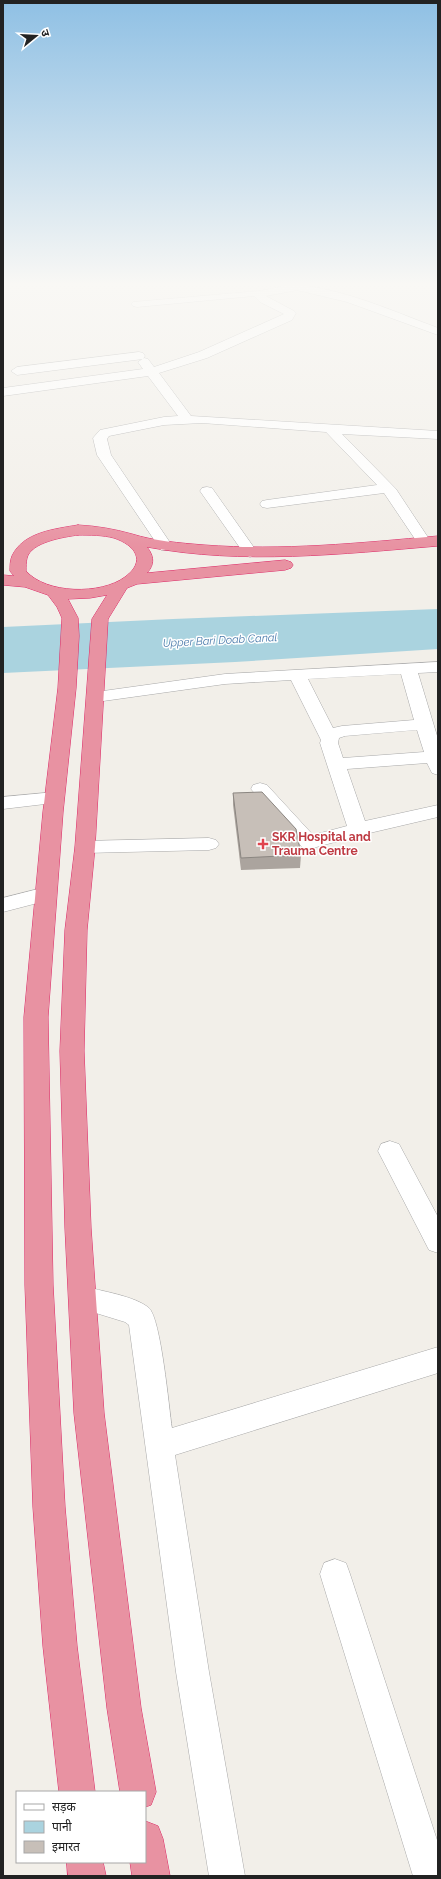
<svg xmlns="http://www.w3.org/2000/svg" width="441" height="1879" font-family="Raleway,'Noto Sans Devanagari',sans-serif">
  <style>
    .water { fill: #aad3df }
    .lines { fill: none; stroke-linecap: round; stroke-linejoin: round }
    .minor-casing { stroke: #a9a9a9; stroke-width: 1 }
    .highway-casing { stroke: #dc2a67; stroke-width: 1 }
    .minor { fill: #fff; fill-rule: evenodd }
    .highway { fill: #e892a2; fill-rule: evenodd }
    .wall { fill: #aba49e }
    .building { fill: #c7bfb8; stroke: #8b8681 }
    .health-dot { fill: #e0444e; stroke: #fff; stroke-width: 1.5 }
    .labels { text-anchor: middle; stroke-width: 3; stroke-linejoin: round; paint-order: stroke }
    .far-water-label { font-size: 11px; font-style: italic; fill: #4a7aab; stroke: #fff }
    .health-label { font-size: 12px; font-weight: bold; fill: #be3a42; stroke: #fff; text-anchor: start }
  </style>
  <rect width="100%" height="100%" fill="#f2efe9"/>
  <path class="water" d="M438 609V649L235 662 3 673V627L173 619Z"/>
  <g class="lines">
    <g class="minor-casing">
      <g id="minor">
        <path d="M279 284C334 284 387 309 438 328V335L347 302 297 290 266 296 294 311 296 313 292 320 207 358 159 373 191 416 438 431V439L342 434 396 489 431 542 429 545H419L384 493 267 508 262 507 260 504 262 501 267 500 377 485 326 432 202 423 164 425 109 436 107 439 111 455 173 547 171 550H161L97 455 93 438 100 430 164 417 178 416 148 376 3 396V388L143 369 138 362 144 358 148 359 154 367 199 352 284 314 260 302 254 296 137 307 133 306 131 304 133 302 259 291 281 287Z"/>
        <path d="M139 352 143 353 145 356 143 359 17 375 11 371 17 367Z"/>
        <path d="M207 487 212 488 255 549 258 552 255 555 250 557 245 555 200 491 202 488Z"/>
        <path d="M438 662V672L418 673 438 739V775L432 773 427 763 347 769 365 821 438 805V817L361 835 309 849 302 847 251 789 253 785 260 783 267 785 313 835 347 826 320 743 321 740 291 680 225 684 96 702 90 701 87 697 90 693 96 692 225 674ZM401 674 414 720 342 726 333 728 308 679ZM417 730 424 752 343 758 338 743 339 738 345 736Z"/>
        <path d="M55 792 62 794 64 798 62 802 3 809V797Z"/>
        <path d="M209 838 216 840 219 844 216 848 209 850 85 853 78 851 75 847 78 843 85 841Z"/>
        <path d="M46 887 53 889 56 894 53 899 3 912V898Z"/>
        <path d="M390 1141 399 1144 438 1217V1253L429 1250 378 1151 381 1144Z"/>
        <path d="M82 1286C101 1291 135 1296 149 1308 161 1319 169 1408 172 1428L438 1347V1373L175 1455 209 1672 245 1876H209L176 1672 129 1325 125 1322 73 1306 69 1298 73 1290Z"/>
        <path d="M335 1559 346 1563 350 1574 438 1843V1876H413L320 1574 324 1563Z"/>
      </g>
    </g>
    <g class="highway-casing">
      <g id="highway">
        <path d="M78 525C97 526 114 529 132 534 154 541 180 543 204 545 282 551 360 543 438 536V546C342 554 243 565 147 547 154 556 155 564 147 573L285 560 291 562 293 565 291 568 285 570 137 584 127 588 108 619 95 847 87 930 84 1051 91 1228 104 1413 141 1708 156 1792 151 1805 145 1807V1792H120L107 1708 74 1413 65 1228 60 1051 65 930 75 847 92 619 107 595 90 598 68 599 78 618 79 636 76 688 63 812 48 1017 53 1285 65 1507 77 1646 95 1792H59L43 1646 33 1507 25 1285 24 1017 43 812 58 688 62 618 57 607 48 595 25 587 3 585V575L14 576 10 571C10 567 10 560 12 556 23 532 55 529 78 525ZM78 535C90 535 103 535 114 538 135 545 147 561 125 577 101 595 46 594 26 571 26 567 26 562 27 558 31 542 64 537 78 535Z"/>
        <path d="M145 1821 158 1826 163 1839 170 1876H132L130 1862H145Z"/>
        <path d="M67 1862H103L106 1876H68Z"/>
      </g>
    </g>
    <use href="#minor" class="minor"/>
    <use href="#highway" class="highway"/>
  </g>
  <path class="wall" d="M233 793 301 855 300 868 241 870 233 805Z"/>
  <path class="building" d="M262 792 296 829 301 855 241 858 233 793Z"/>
  <linearGradient id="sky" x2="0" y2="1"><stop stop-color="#8fc0e4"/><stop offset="0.52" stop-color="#f9f8f5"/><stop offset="1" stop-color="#f9f8f5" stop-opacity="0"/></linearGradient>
  <rect width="441" height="547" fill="url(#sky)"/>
  <path class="health-dot" d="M261 838h4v4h4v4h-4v4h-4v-4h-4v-4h4z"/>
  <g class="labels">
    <g class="far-water-label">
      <text transform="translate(220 640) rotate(-3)" y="4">Upper Bari Doab Canal</text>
    </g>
    <g class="health-label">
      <text x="272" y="841">SKR Hospital and<tspan x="272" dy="14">Trauma Centre</tspan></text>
    </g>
  </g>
  <rect width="441" height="1879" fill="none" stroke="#222222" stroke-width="8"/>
  <rect x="16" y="1791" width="130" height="72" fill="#ffffff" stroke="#a7a7a7"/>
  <rect x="24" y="1804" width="20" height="6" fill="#ffffff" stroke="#a7a7a7"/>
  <text x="52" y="1811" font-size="12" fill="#222222">सड़क</text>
  <rect x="24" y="1821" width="20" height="12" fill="#aad3df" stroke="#a7a7a7"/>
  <text x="52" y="1831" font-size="12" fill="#222222">पानी</text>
  <rect x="24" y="1841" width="20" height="12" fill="#c7bfb8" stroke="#a7a7a7"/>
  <text x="52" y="1851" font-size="12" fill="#222222">इमारत</text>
  <g transform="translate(36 36) rotate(72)" stroke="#ffffff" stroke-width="3" paint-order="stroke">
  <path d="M0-3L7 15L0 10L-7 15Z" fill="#222222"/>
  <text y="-6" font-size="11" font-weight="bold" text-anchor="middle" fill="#222222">उ</text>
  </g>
</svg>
